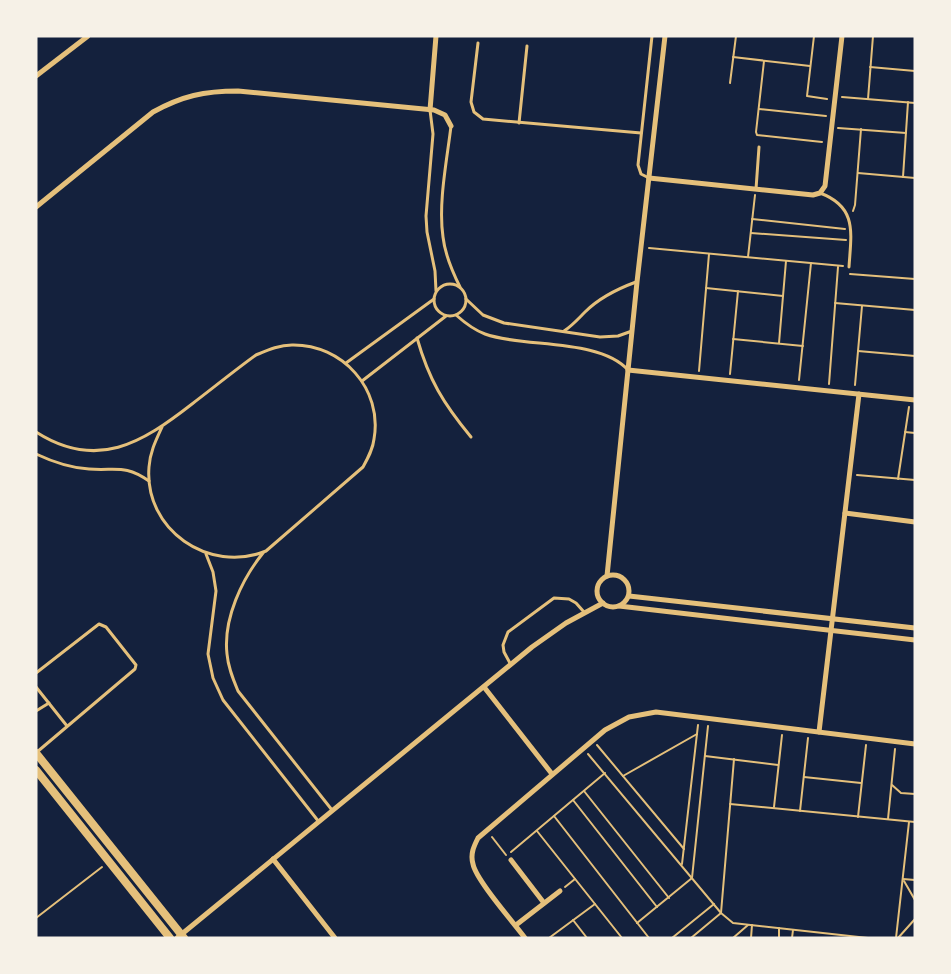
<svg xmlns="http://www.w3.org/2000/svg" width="951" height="974" font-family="Signika,sans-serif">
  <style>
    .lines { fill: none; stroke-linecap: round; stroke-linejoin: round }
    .path { stroke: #e5c07b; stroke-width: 2 }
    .service { stroke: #e5c07b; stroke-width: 3 }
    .minor { stroke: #e5c07b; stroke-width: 5 }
    .tertiary { stroke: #e5c07b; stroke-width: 8 }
  </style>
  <rect width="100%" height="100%" fill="#14213d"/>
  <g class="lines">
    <g class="path">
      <path d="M814 36 807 96 827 99"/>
      <path d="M733 57 810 66"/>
      <path d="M764 61 756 132 757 135 822 142"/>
      <path d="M870 67 915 71"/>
      <path d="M730 83 736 36"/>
      <path d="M842 97 915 103"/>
      <path d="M868 99 873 36"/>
      <path d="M759 109 826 116"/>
      <path d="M838 128 906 133"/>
      <path d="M858 173 915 178"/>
      <path d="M903 177 908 102"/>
      <path d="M853 211 855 205 861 129"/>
      <path d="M752 219 845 229"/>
      <path d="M751 233 846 240"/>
      <path d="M649 248 843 266"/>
      <path d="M748 257 755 195"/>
      <path d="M850 274 915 279"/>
      <path d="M706 288 783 296"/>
      <path d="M835 303 915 310"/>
      <path d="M733 339 803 346"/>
      <path d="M779 343 786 261"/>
      <path d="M858 351 915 356"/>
      <path d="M699 371 709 254"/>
      <path d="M730 374 738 291"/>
      <path d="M799 380 811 263"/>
      <path d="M829 384 838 267"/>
      <path d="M855 385 862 306"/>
      <path d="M905 432 915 433"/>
      <path d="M857 475 915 480"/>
      <path d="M898 479 909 407"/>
      <path d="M597 745 684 849"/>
      <path d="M588 754 721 913 733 923 868 938"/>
      <path d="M705 756 778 765"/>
      <path d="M623 776 697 734"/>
      <path d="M804 777 861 783"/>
      <path d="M892 785 901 793 915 794"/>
      <path d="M584 791 669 898"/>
      <path d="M573 800 657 907"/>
      <path d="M730 804 915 822"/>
      <path d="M774 807 782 735"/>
      <path d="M800 811 808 738"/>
      <path d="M554 816 649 938"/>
      <path d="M858 817 866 745"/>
      <path d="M888 819 895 749"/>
      <path d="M537 831 622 938"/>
      <path d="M492 837 506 855"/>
      <path d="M511 852 605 773"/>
      <path d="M682 864 698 725"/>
      <path d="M903 879 915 880"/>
      <path d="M904 881 915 900"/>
      <path d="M565 887 575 879"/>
      <path d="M36 918 102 867"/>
      <path d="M573 920 587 938"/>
      <path d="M637 923 692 878 708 726"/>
      <path d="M549 938 595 904"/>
      <path d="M672 938 714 904"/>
      <path d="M691 938 721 913 734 759"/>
      <path d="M733 938 748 925"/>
      <path d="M751 938 752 925"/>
      <path d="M779 938V928"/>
      <path d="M792 938 793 930"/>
      <path d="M896 938 909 822"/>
      <path d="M898 938 915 919"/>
    </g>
    <g class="service">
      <path d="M478 43 471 102 474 112 483 119 641 133"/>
      <path d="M430 110 433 134 426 216 427 232 435 271 436 291"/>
      <path d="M519 123 527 46"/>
      <path d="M451 126C447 160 438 203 443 237 445 255 452 271 460 287"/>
      <path d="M649 178 641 174 638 165 652 36"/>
      <path d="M756 189 759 147"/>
      <path d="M820 193C858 207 851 234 849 267"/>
      <circle cx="450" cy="300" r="16"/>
      <path d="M466 299 483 315 504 323 600 337 618 336 632 331"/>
      <path d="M456 315C465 323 474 330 485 334 524 348 599 338 628 370"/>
      <path d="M564 331C572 326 578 319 585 312 599 298 617 289 636 282"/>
      <path d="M417 338C429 380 443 403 471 437"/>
      <path d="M346 363 434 299"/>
      <path d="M362 381 446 316"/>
      <path d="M36 432C97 471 142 443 192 404 213 388 234 371 256 355 268 350 279 345 292 345 342 344 383 389 374 439 373 449 368 458 363 467L266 551C209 574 144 530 149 467 150 452 156 440 162 427"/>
      <path d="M36 454C53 462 70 468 89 469 116 471 125 464 149 481"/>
      <path d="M263 553C242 579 223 619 227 654 228 667 233 679 238 691L332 810"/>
      <path d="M206 554 213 572 216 591 208 654 213 678 223 700 319 822"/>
      <path d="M511 665 504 652 503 645 508 632 554 598 569 599 576 603 584 612"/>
      <path d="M36 673 99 624 106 627 136 665 135 669 37 752"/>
      <path d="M36 687 67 726"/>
      <path d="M36 711 49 703"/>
    </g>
    <g class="minor">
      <path d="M36 76 88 36"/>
      <path d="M430 110 436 36"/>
      <path d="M649 178 813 195 820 193 825 186 842 36"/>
      <path d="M36 207 153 112C182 96 204 91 238 91L434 110 445 115 451 126"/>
      <path d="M628 370 915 400"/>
      <path d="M845 513 915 522"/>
      <circle cx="613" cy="591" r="16"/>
      <path d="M607 576 637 282 665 36"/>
      <path d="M629 596 915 628"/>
      <path d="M619 606 915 640"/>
      <path d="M484 687 552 774"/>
      <path d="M819 732 859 394"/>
      <path d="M273 859 335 938"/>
      <path d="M511 860 544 903"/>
      <path d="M516 925 560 891"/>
      <path d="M177 938 532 647 566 623 603 603"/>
      <path d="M525 938C514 923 476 880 473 864 470 854 474 846 478 838L605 730 629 717 656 712 915 744"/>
    </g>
    <g class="tertiary">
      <path d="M36 753 184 938"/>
      <path d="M36 770 170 938"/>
    </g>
  </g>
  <rect width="951" height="974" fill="none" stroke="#f6f1e7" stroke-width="75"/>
</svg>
